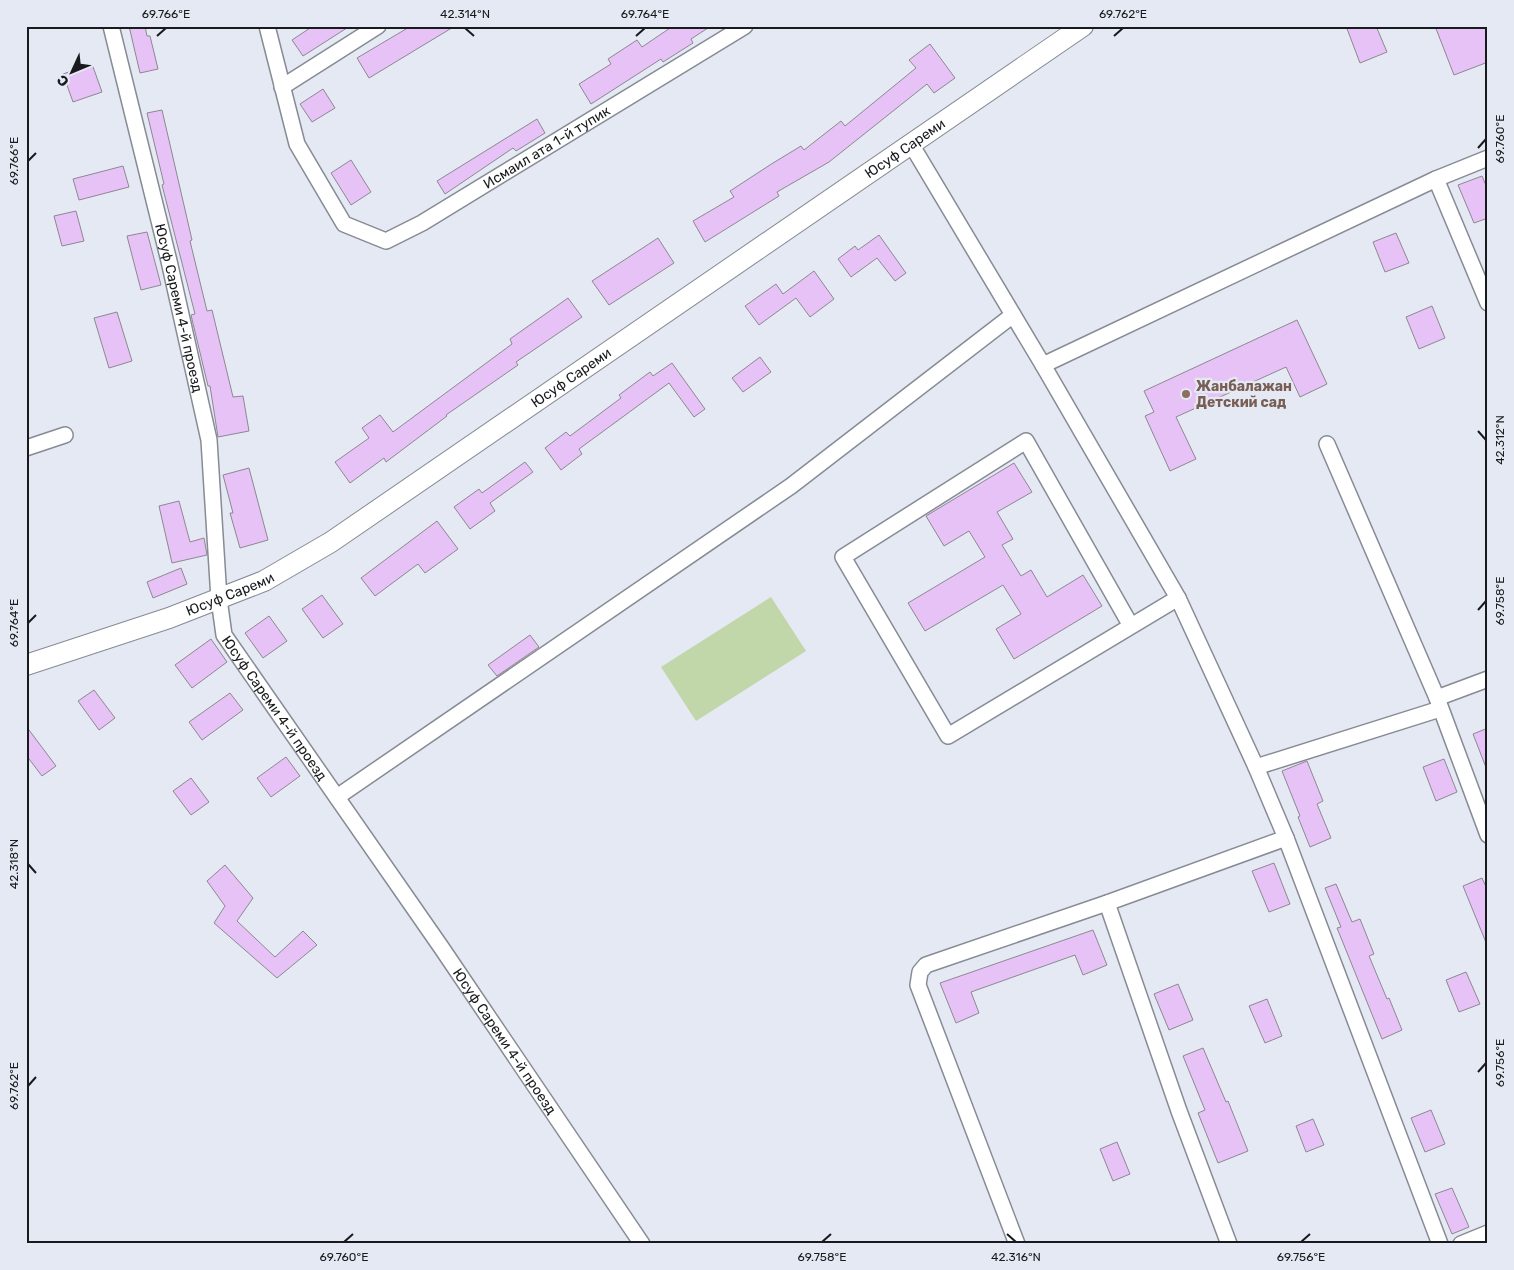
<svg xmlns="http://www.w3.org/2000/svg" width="1514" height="1270" font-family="Rubik,sans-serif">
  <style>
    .green { fill: #c1d6a9 }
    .building { fill: #e7c2f6; stroke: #8d8890 }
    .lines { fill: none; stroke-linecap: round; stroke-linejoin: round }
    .street-casing { stroke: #868b94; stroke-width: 18 }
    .secondary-casing { stroke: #868b94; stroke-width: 22 }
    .street { stroke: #fff; stroke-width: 15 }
    .secondary { stroke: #fff; stroke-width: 20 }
    .ticks { fill: none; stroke: #181a1d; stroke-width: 2 }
    .education-dot { fill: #8d6e63; stroke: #e4e9f3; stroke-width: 2 }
    .labels { text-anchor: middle; stroke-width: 4.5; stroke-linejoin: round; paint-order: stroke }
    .street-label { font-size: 14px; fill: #181a1d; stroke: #e4e9f3 }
    .education-label { font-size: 14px; font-weight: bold; fill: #785e54; stroke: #e4e9f3; text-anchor: start }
    .neatline { fill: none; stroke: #181a1d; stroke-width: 2 }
    .ticks-label { font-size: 12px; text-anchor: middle; fill: #181a1d }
  </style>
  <rect width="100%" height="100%" fill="#e4e9f3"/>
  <path class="green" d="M771 597 806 651 696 721 661 667Z"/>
  <g class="building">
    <path d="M129 26H145L147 36H150L158 69 140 73Z"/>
    <path d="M313 26H350L303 56 292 40Z"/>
    <path d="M411 26H455L369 78 357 58Z"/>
    <path d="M673 26H711L691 39 693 43 663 62 661 59 591 104 579 84 611 64 608 59 637 40 642 47Z"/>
    <path d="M1346 26H1376L1387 52 1360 63Z"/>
    <path d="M1435 26H1488V62L1454 75Z"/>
    <path d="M930 44 955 78 934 93 927 84 829 162 777 192 779 196 705 242 693 221 734 197 730 191 773 163 801 146 804 150 841 121 845 126 916 68 909 60Z"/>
    <path d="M92 64 102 92 73 102 63 74Z"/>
    <path d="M323 89 335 108 312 122 300 104Z"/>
    <path d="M162 110 192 240 190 241 207 311 212 310 233 397 243 396 249 431 218 437 210 386H208L191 315 195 314 162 185 164 184 147 113Z"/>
    <path d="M537 119 545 133 516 151 513 148 445 194 437 181Z"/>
    <path d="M351 160 371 192 351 205 331 173Z"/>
    <path d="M123 166 129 187 79 200 73 179Z"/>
    <path d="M1482 176 1488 190V218L1474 223 1458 185Z"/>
    <path d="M76 211 84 241 62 246 54 216Z"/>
    <path d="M147 232 161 285 141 290 127 236Z"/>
    <path d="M1396 233 1409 263 1385 272 1373 242Z"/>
    <path d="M879 235 906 273 895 281 877 258 851 277 838 259 855 246 858 250Z"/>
    <path d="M658 238 674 263 609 305 592 281Z"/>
    <path d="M814 271 834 299 810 317 796 298 759 325 745 306 776 284 783 294Z"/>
    <path d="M568 298 582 317 516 362 518 365 446 415 447 416 386 462 384 458 350 483 335 462 369 438 362 428 380 415 393 432 512 344 510 339Z"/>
    <path d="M1432 306 1445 338 1419 349 1406 317Z"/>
    <path d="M117 312 132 361 109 368 94 318Z"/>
    <path d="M1297 320 1327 384 1300 397 1286 367 1176 417 1196 459 1170 471 1145 416 1154 412 1144 391Z"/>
    <path d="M760 357 771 372 743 392 732 378Z"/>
    <path d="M672 363 705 409 694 417 669 383 579 449 582 454 561 470 545 448 566 432 570 436 621 398 619 395 650 372 653 376Z"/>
    <path d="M525 462 533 472 490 503 495 511 470 529 454 507 479 489 482 493Z"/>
    <path d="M1014 463 1032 492 997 512 1013 539 1002 545 1021 576 1031 570 1047 597 1083 575 1102 606 1014 659 996 629 1021 614 1003 585 925 631 908 603 985 557 969 531 944 546 926 516Z"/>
    <path d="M249 468 268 540 240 548 230 513H233L223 475Z"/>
    <path d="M179 501 190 542 204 538 207 555 172 563 159 506Z"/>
    <path d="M437 521 458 549 425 573 418 564 375 596 361 578Z"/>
    <path d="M181 568 187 584 153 598 147 582Z"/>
    <path d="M322 595 343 624 323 638 302 609Z"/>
    <path d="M269 616 287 641 263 658 245 633Z"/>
    <path d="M530 635 539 647 497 676 488 665Z"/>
    <path d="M211 639 227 662 192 688 175 665Z"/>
    <path d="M94 690 115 718 99 730 78 701Z"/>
    <path d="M230 693 243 710 202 740 189 722Z"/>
    <path d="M26 726 56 766 42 776 26 755Z"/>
    <path d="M1488 728V770H1487L1473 734Z"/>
    <path d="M286 757 300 776 271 797 257 778Z"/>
    <path d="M1444 759 1457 792 1436 801 1423 767Z"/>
    <path d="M1307 761 1323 801 1317 804 1331 838 1310 847 1298 817 1300 816 1282 771Z"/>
    <path d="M191 778 209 802 191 815 173 791Z"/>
    <path d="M1274 863 1290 904 1269 912 1252 871Z"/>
    <path d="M225 865 253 898 237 921 275 957 303 931 317 945 277 978 214 923 225 906 207 881Z"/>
    <path d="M1482 878 1488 891 1487 945 1463 886Z"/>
    <path d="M1336 884 1352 922 1360 919 1374 954 1369 956 1387 999 1389 998 1402 1030 1382 1039 1337 928 1341 927 1325 888Z"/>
    <path d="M1093 930 1107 965 1083 975 1075 955 971 992 979 1013 956 1023 940 983Z"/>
    <path d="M1466 972 1480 1004 1459 1012 1446 980Z"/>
    <path d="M1178 984 1193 1020 1169 1030 1154 994Z"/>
    <path d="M1267 999 1282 1036 1265 1043 1249 1006Z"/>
    <path d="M1203 1048 1226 1102 1228 1101 1248 1151 1218 1163 1198 1113 1205 1110 1183 1056Z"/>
    <path d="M1431 1110 1445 1144 1425 1152 1411 1118Z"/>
    <path d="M1313 1119 1324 1145 1306 1152 1296 1126Z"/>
    <path d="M1117 1142 1130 1174 1113 1181 1100 1149Z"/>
    <path d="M1452 1188 1469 1227 1452 1234 1435 1194Z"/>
  </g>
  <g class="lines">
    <g class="street-casing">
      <g id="street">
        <path id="s1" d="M111 26 169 261 209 440 219 599 224 635 441 947 642 1244"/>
        <path id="s2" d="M267 26 297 144 344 224 386 241 422 223 745 26"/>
        <path d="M282 87 378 26"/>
        <path d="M911 144 1043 365 1178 598 1256 767 1286 838 1440 1244"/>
        <path d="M1436 179 1488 303"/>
        <path d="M1043 365 1436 179 1488 158"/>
        <path d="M1327 444 1437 698 1488 835"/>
        <path d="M26 448 65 435"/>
        <path d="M1131 626 1026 441 843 557 948 736 1178 598"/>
        <path d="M1437 698 1488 679"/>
        <path d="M1256 767 1440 709"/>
        <path d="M337 797 791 486 1013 315"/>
        <path d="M1107 903 1179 1111 1229 1244"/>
        <path d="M1017 1244 918 985 920 972 926 965 1107 903 1286 838"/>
        <path d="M1461 1244 1488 1233"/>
      </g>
    </g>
    <g class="secondary-casing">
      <g id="secondary">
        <path id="s3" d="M26 665 169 618 264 581 331 542 1083 26"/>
      </g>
    </g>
    <use href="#street" class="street"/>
    <use href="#secondary" class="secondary"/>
  </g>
  <path class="ticks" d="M465 28 474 36M157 36 166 28M636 36 645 28M1114 36 1123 28M1478 148 1486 139M28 161 36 153M1478 431 1486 440M1478 610 1486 601M28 623 36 615M28 864 36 873M1478 1072 1486 1063M28 1086 36 1077M1007 1234 1016 1242M344 1242 353 1234M822 1242 831 1234M1301 1242 1310 1234"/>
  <circle class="education-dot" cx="1186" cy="394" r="5"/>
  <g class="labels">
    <g class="street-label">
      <text dy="5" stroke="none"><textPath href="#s2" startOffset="446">Исмаил ата 1-й тупик</textPath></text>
      <text dy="5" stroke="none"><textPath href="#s3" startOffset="1026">Юсуф Сареми</textPath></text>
      <text dy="5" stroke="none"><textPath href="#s1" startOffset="290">Юсуф Сареми 4-й проезд</textPath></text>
      <text dy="5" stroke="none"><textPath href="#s3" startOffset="621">Юсуф Сареми</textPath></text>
      <text dy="5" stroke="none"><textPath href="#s3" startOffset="216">Юсуф Сареми</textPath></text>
      <text dy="5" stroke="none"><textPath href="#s1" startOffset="710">Юсуф Сареми 4-й проезд</textPath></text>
      <text dy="5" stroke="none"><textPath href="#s1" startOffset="1115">Юсуф Сареми 4-й проезд</textPath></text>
    </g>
    <g class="education-label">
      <text x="1196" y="391">Жанбалажан<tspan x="1196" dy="16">Детский сад</tspan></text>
    </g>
  </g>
  <rect width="1514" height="1270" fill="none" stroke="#e4e9f3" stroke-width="55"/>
  <g transform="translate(72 72) rotate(226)" stroke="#e4e9f3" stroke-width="4" paint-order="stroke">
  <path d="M0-4L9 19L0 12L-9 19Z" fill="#181a1d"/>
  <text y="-8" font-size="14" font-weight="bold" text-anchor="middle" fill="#181a1d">С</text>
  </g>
  <rect x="28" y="28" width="1458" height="1214" class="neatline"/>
  <g class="ticks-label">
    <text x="166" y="18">69.766°E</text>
    <text x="465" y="18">42.314°N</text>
    <text x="645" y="18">69.764°E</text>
    <text x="1123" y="18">69.762°E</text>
    <text transform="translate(1500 139) rotate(-90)" y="4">69.760°E</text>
    <text transform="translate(14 161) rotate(-90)" y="4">69.766°E</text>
    <text transform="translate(1500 440) rotate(-90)" y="4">42.312°N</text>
    <text transform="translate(1500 601) rotate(-90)" y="4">69.758°E</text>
    <text transform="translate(14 623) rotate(-90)" y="4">69.764°E</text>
    <text transform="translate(14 864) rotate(-90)" y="4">42.318°N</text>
    <text transform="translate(1500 1063) rotate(-90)" y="4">69.756°E</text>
    <text transform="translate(14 1086) rotate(-90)" y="4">69.762°E</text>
    <text x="344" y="1261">69.760°E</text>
    <text x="822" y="1261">69.758°E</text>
    <text x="1016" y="1261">42.316°N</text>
    <text x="1301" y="1261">69.756°E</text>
  </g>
</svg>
